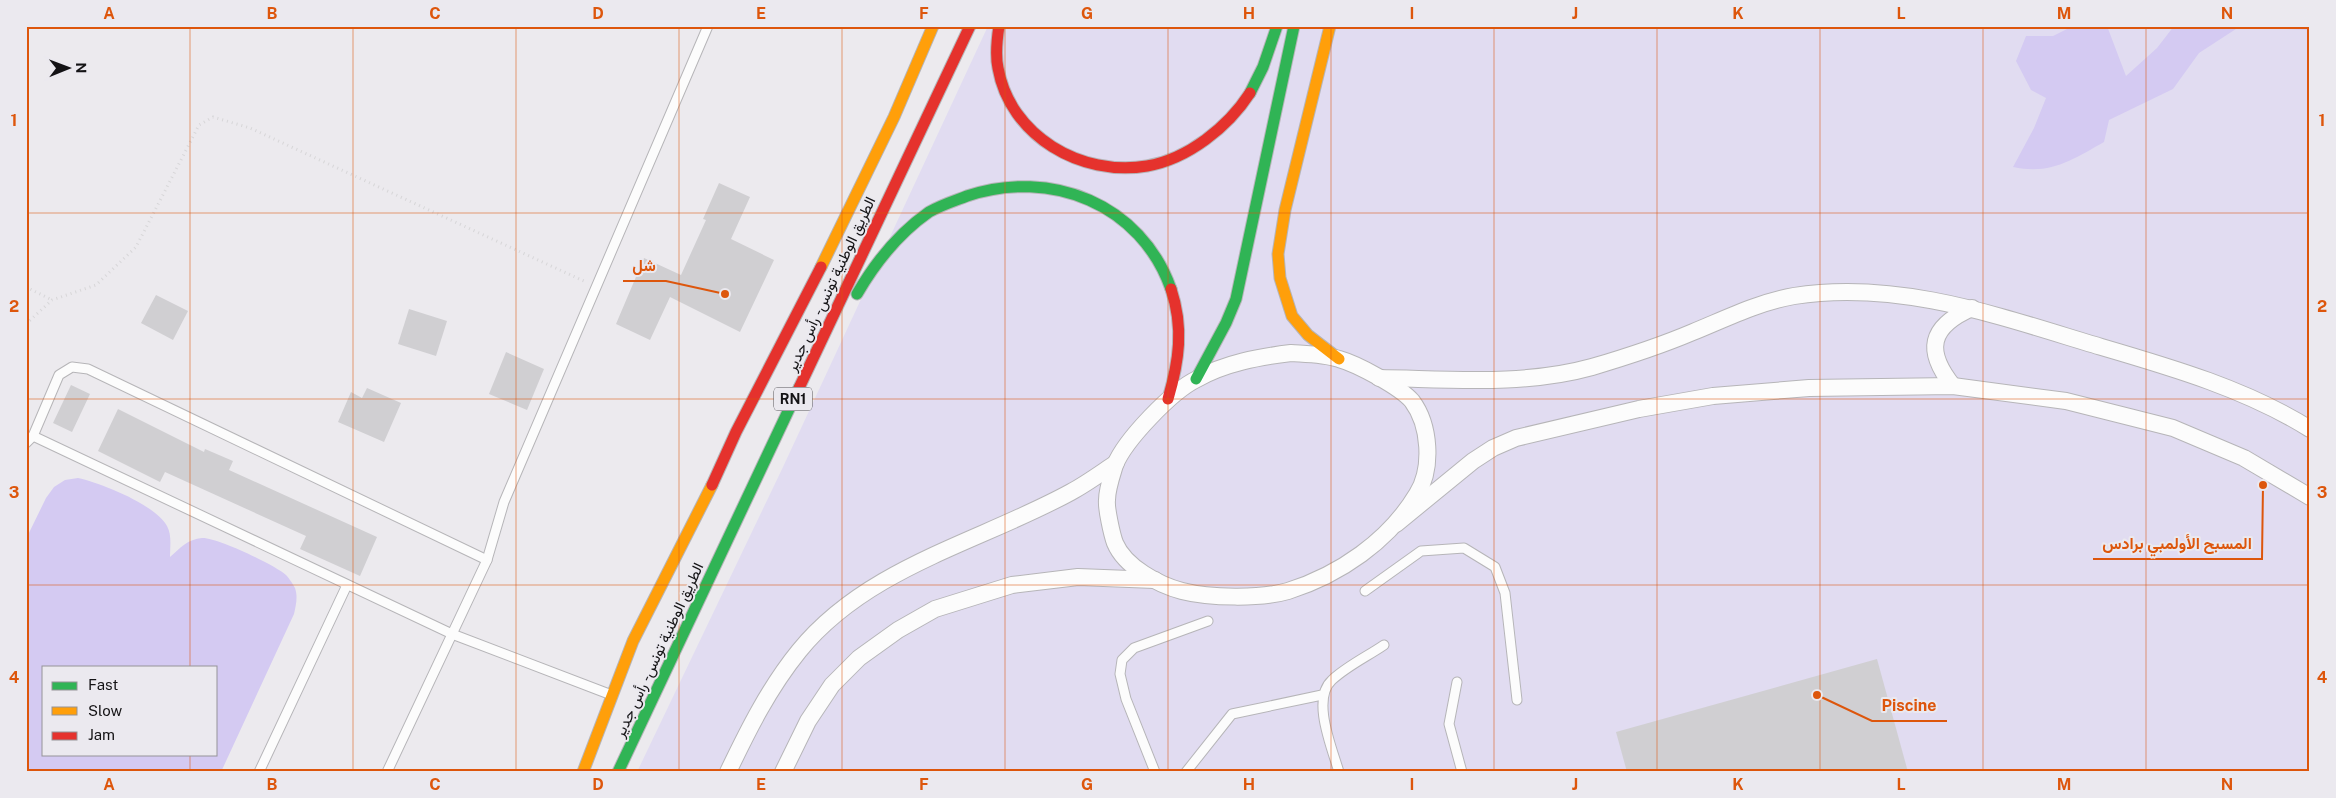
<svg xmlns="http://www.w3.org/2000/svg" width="2336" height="798" font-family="'Public Sans',Vazirmatn,sans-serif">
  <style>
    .green { fill: #e1dcf1 }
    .water { fill: #d4caf2; fill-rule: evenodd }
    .building { fill: #d0cfd2 }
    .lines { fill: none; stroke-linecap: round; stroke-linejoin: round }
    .lane-casing { stroke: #b6b5b8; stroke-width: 11 }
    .street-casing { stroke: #b6b5b8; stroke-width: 18 }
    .fast-casing { stroke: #b6b5b8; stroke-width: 13 }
    .slow-casing { stroke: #b6b5b8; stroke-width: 13 }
    .jam-casing { stroke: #b6b5b8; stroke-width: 13 }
    .path { stroke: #d7d6d8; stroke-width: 3; stroke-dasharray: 1 4; stroke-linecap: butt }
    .lane { stroke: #fcfcfc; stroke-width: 9 }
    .street { stroke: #fcfcfc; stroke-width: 16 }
    .fast { stroke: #30b455; stroke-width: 11 }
    .slow { stroke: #ff9f0a; stroke-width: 11 }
    .jam { stroke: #e5322d; stroke-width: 11 }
    .grid { fill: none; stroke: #dd560c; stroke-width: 1; stroke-opacity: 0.55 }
    .labels { text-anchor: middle; stroke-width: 4; stroke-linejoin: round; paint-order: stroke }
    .shield { fill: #ebe9ef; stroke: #545356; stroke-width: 1 }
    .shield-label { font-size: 14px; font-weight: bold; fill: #141315 }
    .street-label { font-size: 15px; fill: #141315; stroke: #ebe9ef }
    .leader { fill: none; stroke: #dd560c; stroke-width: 2 }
    .callout-dot { fill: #dd560c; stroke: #ebe9ef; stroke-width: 2 }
    .callout-label { font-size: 16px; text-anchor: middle; font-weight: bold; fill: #dd560c; stroke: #ebe9ef; stroke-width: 4; stroke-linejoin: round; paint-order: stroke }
    .neatline { fill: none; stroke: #dd560c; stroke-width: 2 }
    .grid-label { font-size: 16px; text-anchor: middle; font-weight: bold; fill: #dd560c }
  </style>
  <rect width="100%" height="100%" fill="#eceaee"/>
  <path class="green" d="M988 26H2310V772H637L783 467Z"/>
  <g class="water">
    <path d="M2073 26H2107L2126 76 2157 48 2174 26H2310V30L2239 27 2199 53 2173 89 2109 120 2104 142C2072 160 2051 175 2013 167L2034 128 2046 98 2031 90 2016 61 2026 36H2053Z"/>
    <path d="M78 478C101 483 156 505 167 526 172 535 170 547 170 557 180 548 188 539 202 538 216 537 275 565 286 575 289 578 293 584 295 588 298 597 296 605 294 614L221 772H26V539L46 498 54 487 65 480ZM44 667H216V754H44Z"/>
  </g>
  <g class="building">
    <path d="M719 183 750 197 731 239 774 260 740 332 670 297 650 340 616 324 644 258 681 275 706 220 703 219Z"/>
    <path d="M156 295 188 311 173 340 141 323Z"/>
    <path d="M409 309 447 321 436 356 398 344Z"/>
    <path d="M506 352 544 369 527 410 489 394Z"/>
    <path d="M71 385 90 394 72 432 53 423Z"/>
    <path d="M367 388 401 403 384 442 338 422 351 392 362 398Z"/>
    <path d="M118 409 204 452 205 449 233 461 229 470 377 537 360 576 300 549 306 536 165 472 160 482 98 451Z"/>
    <path d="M1877 659 1908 772H1627L1616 732Z"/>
  </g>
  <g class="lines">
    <g class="lane-casing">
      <g id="lane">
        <path d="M33 436 452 634 609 694"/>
        <path d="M26 443 33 436 59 375 72 367 88 369 487 560"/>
        <path d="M1365 591 1421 551 1464 548 1495 567 1505 593 1517 700"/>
        <path d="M1457 682 1449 724 1462 772"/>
        <path d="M259 772 347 585"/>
        <path d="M387 772 487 560 504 502 708 26"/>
        <path d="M1155 772 1126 699 1120 674 1122 660 1134 648 1208 621"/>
        <path d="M1186 772 1232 714 1322 695"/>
        <path d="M1339 772C1332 748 1311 699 1332 680 1347 666 1368 656 1384 645"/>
      </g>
    </g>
    <g class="street-casing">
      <g id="street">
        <path d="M1291 353C1306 354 1324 354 1339 359 1357 364 1400 387 1412 401 1430 425 1433 468 1417 494 1389 541 1339 575 1288 591 1261 599 1209 598 1182 591 1159 585 1125 567 1115 543 1112 535 1106 508 1107 500 1107 489 1112 475 1115 465 1125 440 1172 391 1197 379 1225 363 1259 357 1291 353Z"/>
        <path d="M1379 378C1449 379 1524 386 1592 367 1626 357 1660 346 1693 332 1725 319 1759 302 1794 296 1895 280 1993 314 2088 343 2163 365 2243 387 2310 429"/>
        <path d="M1953 386C1925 351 1929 327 1972 308"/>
        <path d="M1396 524 1473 461 1493 448 1516 438 1639 409 1713 396 1809 388 1953 386 2066 401 2173 428 2244 458 2310 497"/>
        <path d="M728 772C748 730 769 688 799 651 867 567 980 542 1071 492 1086 484 1101 473 1116 463"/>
        <path d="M783 772 808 721 832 685 859 658 898 630 935 609 1012 585 1078 577 1155 580"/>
      </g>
    </g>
    <g class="fast-casing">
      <g id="fast">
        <path d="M1250 93 1263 67 1277 26"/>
        <path d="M857 294C875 263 899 233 929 212 941 205 954 201 967 196 1051 168 1141 204 1171 289"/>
        <path d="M1196 379 1226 323 1236 299 1294 26"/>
        <path d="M618 772 799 388"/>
      </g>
    </g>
    <g class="slow-casing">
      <g id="slow">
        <path d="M1330 26 1285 210 1278 254 1280 278 1292 316 1308 335 1339 359"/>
        <path d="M821 267 894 117 933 26"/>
        <path d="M583 772 633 641 712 485"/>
      </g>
    </g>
    <g class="jam-casing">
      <g id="jam">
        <path d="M999 26C997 39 995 54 998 68 1010 136 1081 177 1147 166 1188 159 1228 127 1250 93"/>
        <path d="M799 388 970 26"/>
        <path d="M1168 399C1179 361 1184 328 1171 289"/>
        <path d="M712 485 736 432 821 267"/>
      </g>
    </g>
    <g class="path">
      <path d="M26 287 52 300"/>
      <path d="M26 324 52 300 96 285 136 247 199 125 213 117 250 128 586 282"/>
    </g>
    <use href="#lane" class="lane"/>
    <use href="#street" class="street"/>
    <use href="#fast" class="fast"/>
    <use href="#slow" class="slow"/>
    <use href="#jam" class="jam"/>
  </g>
  <path class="grid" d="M190 26V667M353 26V772M516 26V772M679 26V772M842 26V772M1005 26V772M1168 26V772M1331 26V772M1494 26V772M1657 26V772M1820 26V772M1983 26V772M2146 26V772M26 213H2310M26 399H2310M26 585H2310M190 754V772"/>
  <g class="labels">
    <rect class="shield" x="774" y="387.5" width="38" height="23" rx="4"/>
    <g class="shield-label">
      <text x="793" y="404">RN1</text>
    </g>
    <g class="street-label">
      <text transform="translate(831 284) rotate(-65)" y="5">الطريق الوطنية تونس - رأس جدير</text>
      <text transform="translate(659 650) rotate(-65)" y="5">الطريق الوطنية تونس - رأس جدير</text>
    </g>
  </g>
  <path class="leader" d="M725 294L666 281H623M2263 485L2262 559H2093M1817 695L1872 721H1947"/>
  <g class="callout-dot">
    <circle cx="725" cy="294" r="5"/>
    <circle cx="2263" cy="485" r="5"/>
    <circle cx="1817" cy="695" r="5"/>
  </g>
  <g class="callout-label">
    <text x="644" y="271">شل</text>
    <text x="2177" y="549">المسبح الأولمبي برادس</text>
    <text x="1909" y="711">Piscine</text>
  </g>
  <rect width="2336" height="798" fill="none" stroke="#ebe9ef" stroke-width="55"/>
  <rect x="42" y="666" width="175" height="90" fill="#ebe9ef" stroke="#959398"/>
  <rect x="52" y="682" width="25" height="8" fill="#30b455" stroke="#959398"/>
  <text x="88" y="690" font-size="15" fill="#141315">Fast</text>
  <rect x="52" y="707" width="25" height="8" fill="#ff9f0a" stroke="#959398"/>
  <text x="88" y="716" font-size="15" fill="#141315">Slow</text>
  <rect x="52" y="732" width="25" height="8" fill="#e5322d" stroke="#959398"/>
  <text x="88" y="740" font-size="15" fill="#141315">Jam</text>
  <g transform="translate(68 68) rotate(89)" stroke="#ebe9ef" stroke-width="4" paint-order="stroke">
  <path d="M0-4L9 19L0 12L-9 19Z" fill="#141315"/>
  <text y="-8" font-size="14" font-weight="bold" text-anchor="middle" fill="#141315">N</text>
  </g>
  <rect x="28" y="28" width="2280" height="742" class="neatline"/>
  <g class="grid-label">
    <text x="109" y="19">A</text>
    <text x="272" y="19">B</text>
    <text x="435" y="19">C</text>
    <text x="598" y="19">D</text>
    <text x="761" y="19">E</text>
    <text x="924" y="19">F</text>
    <text x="1087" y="19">G</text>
    <text x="1249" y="19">H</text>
    <text x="1412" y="19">I</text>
    <text x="1575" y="19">J</text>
    <text x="1738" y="19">K</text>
    <text x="1901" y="19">L</text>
    <text x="2064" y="19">M</text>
    <text x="2227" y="19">N</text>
    <text x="14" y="126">1</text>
    <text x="2322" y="126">1</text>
    <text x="14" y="312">2</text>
    <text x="2322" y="312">2</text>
    <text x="14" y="498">3</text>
    <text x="2322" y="498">3</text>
    <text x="14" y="683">4</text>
    <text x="2322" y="683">4</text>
    <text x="109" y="790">A</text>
    <text x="272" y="790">B</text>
    <text x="435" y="790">C</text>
    <text x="598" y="790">D</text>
    <text x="761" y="790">E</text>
    <text x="924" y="790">F</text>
    <text x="1087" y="790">G</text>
    <text x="1249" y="790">H</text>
    <text x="1412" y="790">I</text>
    <text x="1575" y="790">J</text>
    <text x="1738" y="790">K</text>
    <text x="1901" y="790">L</text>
    <text x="2064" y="790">M</text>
    <text x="2227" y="790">N</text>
  </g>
</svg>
